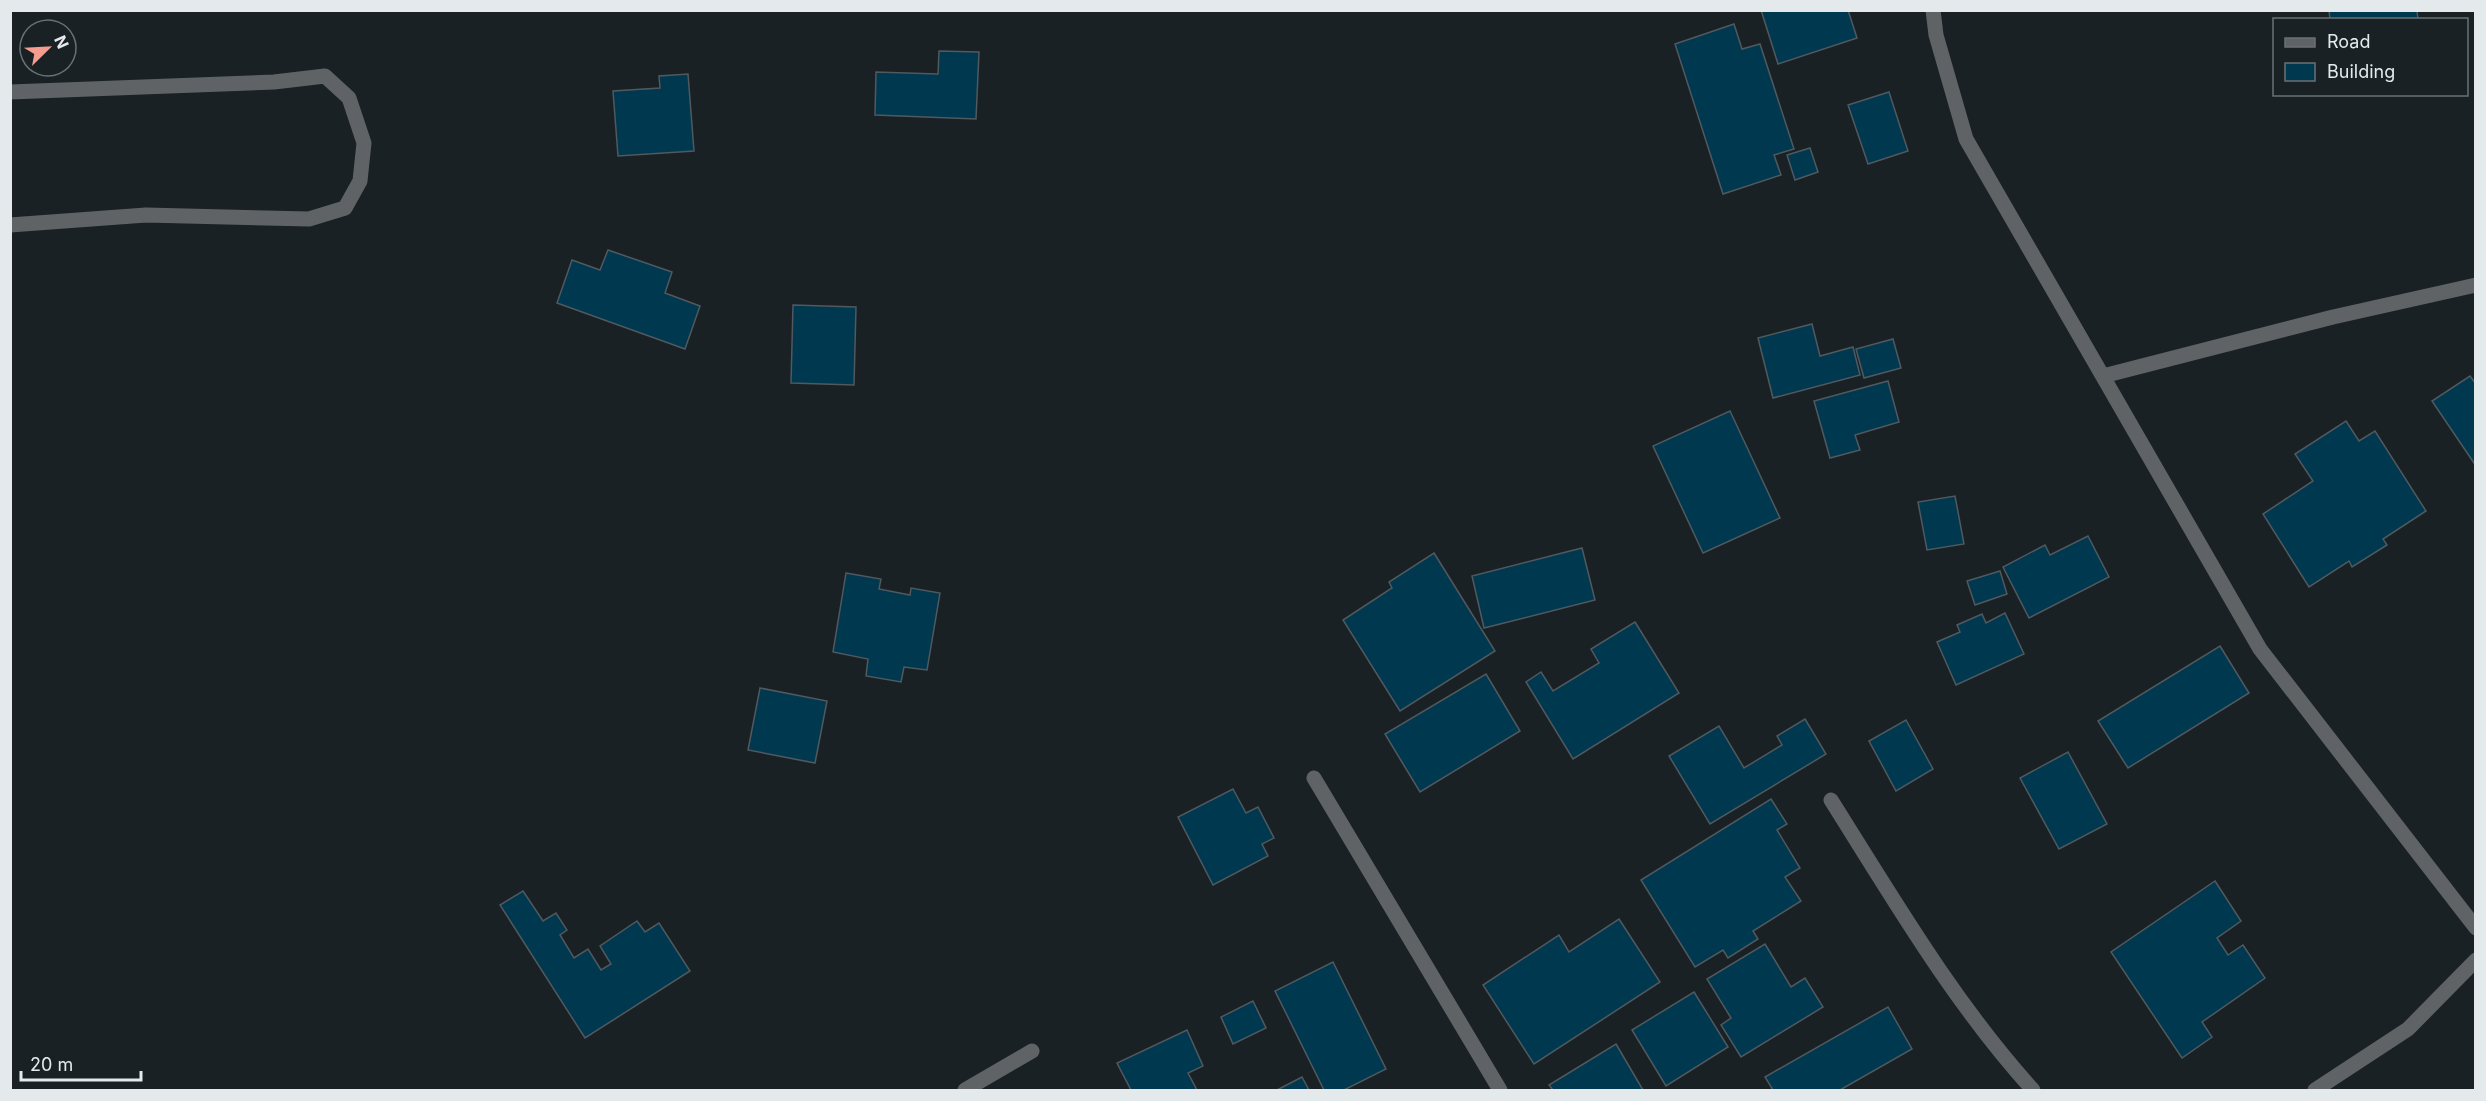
<svg xmlns="http://www.w3.org/2000/svg" width="2486" height="1101" font-family="Inter,sans-serif">
  <style>
    .building { fill: #003850; stroke: #50595e; stroke-width: 1.5 }
    .lines { fill: none; stroke-linecap: round; stroke-linejoin: round }
    .lane { stroke: #5f6365; stroke-width: 15 }
    .street { stroke: #5f6365; stroke-width: 15 }
  </style>
  <rect width="100%" height="100%" fill="#192125"/>
  <g class="building">
    <path d="M1761 10H1848L1857 38 1778 64Z"/>
    <path d="M2329 10H2417L2418 20H2330Z"/>
    <path d="M1734 24 1742 49 1760 44 1794 149 1774 155 1781 175 1723 194 1675 44Z"/>
    <path d="M939 51 979 52 976 119 875 115 876 72 938 74Z"/>
    <path d="M688 74 694 151 618 156 613 91 660 88 659 76Z"/>
    <path d="M1889 92 1908 151 1868 164 1848 105Z"/>
    <path d="M1810 148 1818 172 1795 180 1787 155Z"/>
    <path d="M608 250 672 272 665 293 700 306 685 349 557 303 572 260 600 270Z"/>
    <path d="M793 305 856 307 854 385 791 383Z"/>
    <path d="M1812 324 1820 356 1853 347 1860 375 1773 398 1758 338Z"/>
    <path d="M1893 339 1901 368 1864 378 1856 349Z"/>
    <path d="M2470 376 2476 384V466L2432 401Z"/>
    <path d="M1888 381 1899 422 1855 435 1860 450 1830 458 1814 401Z"/>
    <path d="M1730 411 1780 518 1703 553 1653 446Z"/>
    <path d="M2346 421 2359 441 2375 431 2426 511 2383 539 2387 545 2352 567 2349 561 2309 587 2263 514 2313 481 2295 454Z"/>
    <path d="M1955 496 1964 544 1927 550 1918 502Z"/>
    <path d="M2088 536 2109 577 2029 618 2003 567 2045 545 2050 555Z"/>
    <path d="M1582 548 1595 600 1484 628 1472 576Z"/>
    <path d="M1434 553 1495 651 1400 711 1343 620 1392 588 1389 582Z"/>
    <path d="M2000 571 2007 594 1975 605 1967 581Z"/>
    <path d="M846 573 881 579 879 589 910 595 911 588 940 593 927 670 904 667 901 682 866 676 868 659 833 652Z"/>
    <path d="M2005 613 2024 654 1956 685 1937 642 1960 632 1957 625 1982 614 1986 623Z"/>
    <path d="M1635 622 1679 693 1573 759 1526 682 1541 672 1553 691 1599 663 1591 649Z"/>
    <path d="M2220 646 2249 693 2128 768 2098 721Z"/>
    <path d="M1486 674 1520 731 1420 792 1385 734Z"/>
    <path d="M760 688 827 701 815 763 748 750Z"/>
    <path d="M1805 719 1826 754 1710 824 1669 756 1719 726 1744 768 1782 745 1777 736Z"/>
    <path d="M1906 720 1933 769 1896 791 1869 741Z"/>
    <path d="M2068 752 2107 824 2059 849 2020 778Z"/>
    <path d="M1233 789 1246 813 1258 807 1274 838 1262 844 1268 856 1213 885 1178 817Z"/>
    <path d="M1771 799 1787 824 1777 830 1800 868 1785 877 1801 901 1753 931 1758 939 1728 958 1723 950 1695 967 1641 880Z"/>
    <path d="M2215 881 2241 921 2217 938 2228 955 2243 945 2265 978 2202 1022 2212 1037 2182 1058 2111 952Z"/>
    <path d="M523 891 543 921 556 913 567 930 560 935 574 958 588 949 601 970 611 964 600 946 637 921 645 932 659 923 690 971 585 1038 500 905Z"/>
    <path d="M1619 919 1660 982 1534 1064 1483 985 1559 935 1569 952Z"/>
    <path d="M1765 944 1791 987 1805 978 1823 1007 1741 1057 1721 1025 1731 1018 1707 979Z"/>
    <path d="M1333 962 1386 1069 1344 1090H1324L1275 991Z"/>
    <path d="M1694 992 1728 1047 1666 1086 1632 1030Z"/>
    <path d="M1253 1001 1266 1028 1233 1044 1221 1017Z"/>
    <path d="M1888 1007 1912 1049 1840 1090H1773L1765 1077Z"/>
    <path d="M1187 1030 1203 1066 1188 1073 1197 1090H1131L1117 1063Z"/>
    <path d="M1616 1044 1643 1090H1553L1549 1085Z"/>
    <path d="M1302 1077 1309 1090H1277Z"/>
  </g>
  <g class="lines">
    <path class="lane" d="M10 92 274 82 325 76 349 98 364 143 360 181 345 208 309 219 146 215 10 225"/>
    <g class="street">
      <path d="M1933 10 1936 35 1966 139 2260 649 2476 928"/>
      <path d="M2103 376 2333 317 2476 285"/>
      <path d="M1314 778 1500 1090"/>
      <path d="M1831 800C1894 900 1954 1003 2033 1090"/>
      <path d="M965 1090 1032 1051"/>
      <path d="M2315 1090 2408 1029 2476 960"/>
    </g>
  </g>
  <rect width="2486" height="1101" fill="none" stroke="#e4e9ec" stroke-width="24"/>
  <rect x="2273" y="18" width="195" height="78" fill="#192125" stroke="#6a7175" stroke-width="1.5"/>
  <rect x="2285" y="38" width="30" height="9" fill="#5f6365" stroke="#6a7175" stroke-width="1.5"/>
  <text x="2327" y="48" font-size="18" fill="#e4e9ec">Road</text>
  <rect x="2285" y="63" width="30" height="18" fill="#003850" stroke="#6a7175" stroke-width="1.5"/>
  <text x="2327" y="78" font-size="18" fill="#e4e9ec">Building</text>
  <g transform="translate(48 48) rotate(66)"><circle r="28" fill="#192125" stroke="#6a7175" stroke-width="1.5"/>
  <path d="M0-4.5L10 22L0 15L-10 22Z" fill="#f59c91"/>
  <text y="-9" font-size="16" font-weight="bold" text-anchor="middle" fill="#e4e9ec">N</text>
  </g>
  <path d="M21 1071v9h120v-9" fill="none" stroke="#e4e9ec" stroke-width="3"/>
  <text x="30" y="1071" font-size="18" fill="#e4e9ec" stroke="#192125" stroke-width="4.5" paint-order="stroke">20 m</text>
</svg>
